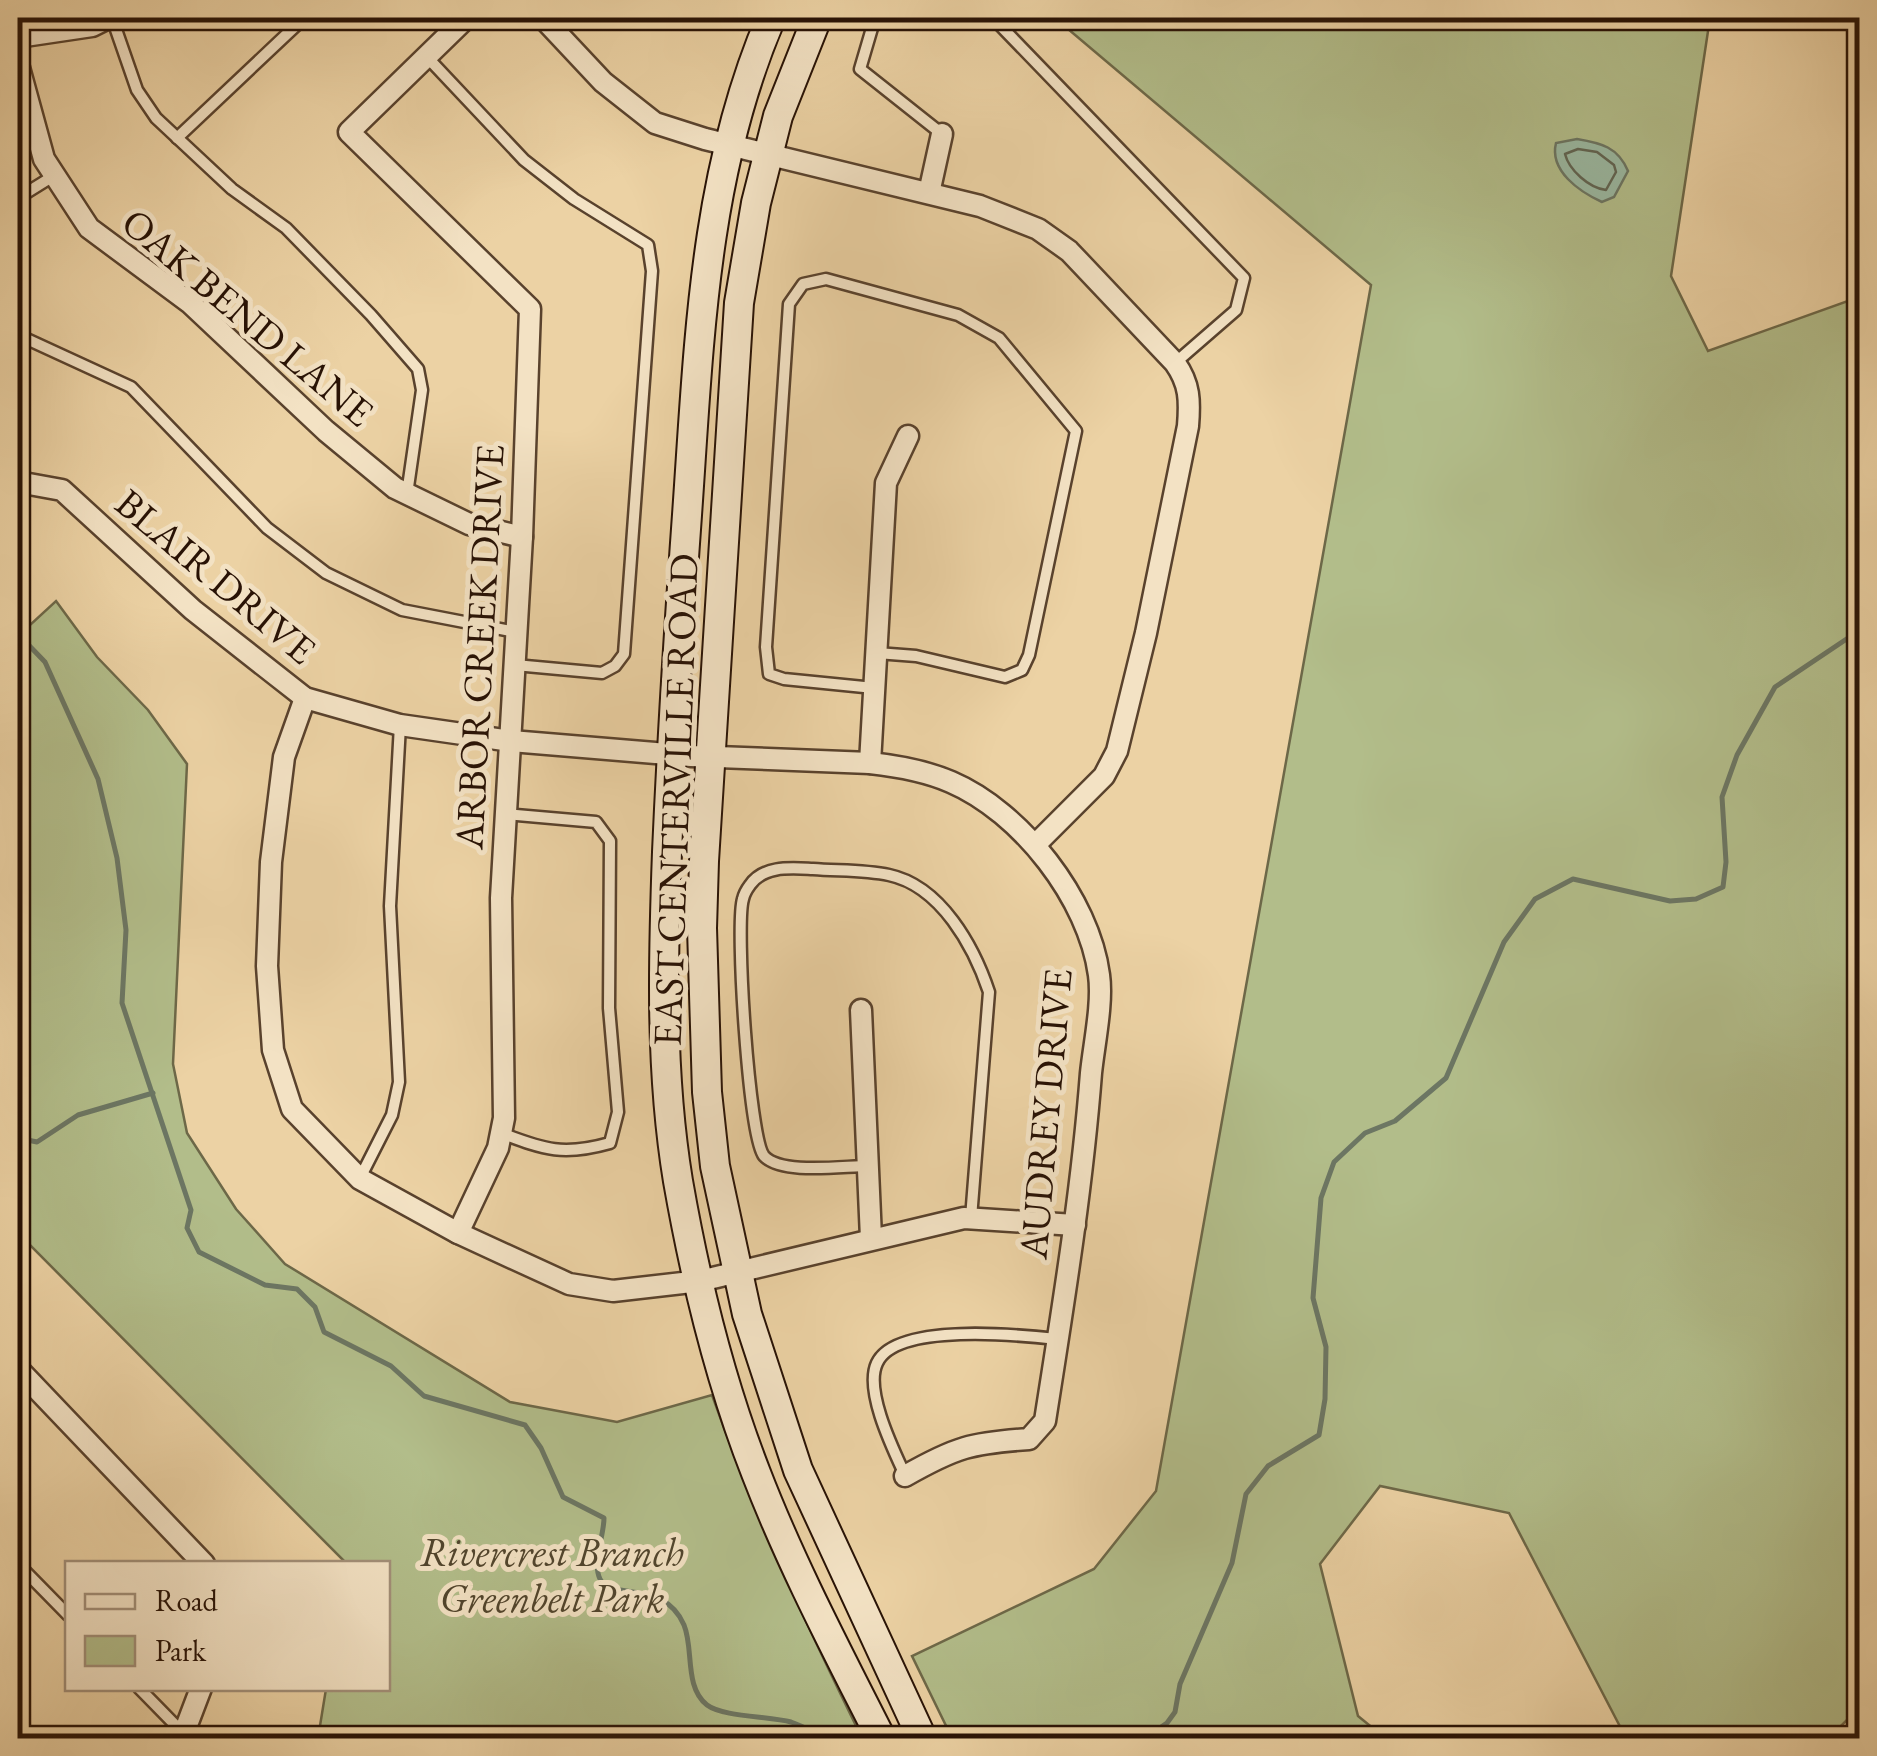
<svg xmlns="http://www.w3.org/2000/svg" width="1877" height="1756" font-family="'EB Garamond',serif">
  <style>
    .green { fill: #b2bd8a; stroke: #6d6848; stroke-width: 2.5 }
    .water { fill: #9ab8a1; stroke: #6c7663; stroke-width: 2.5 }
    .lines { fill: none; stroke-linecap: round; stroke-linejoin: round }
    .shore { stroke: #616553; stroke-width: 2.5 }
    .stream { stroke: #6c7663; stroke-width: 5 }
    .service-casing { stroke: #59422d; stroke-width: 15 }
    .minor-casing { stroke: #59422d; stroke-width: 25 }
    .secondary-casing { stroke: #281205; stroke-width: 32 }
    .service { stroke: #f3e2c4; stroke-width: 10 }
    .minor { stroke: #f3e2c4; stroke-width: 20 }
    .secondary { stroke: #f3e2c4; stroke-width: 28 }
    .labels { text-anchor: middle; stroke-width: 10; stroke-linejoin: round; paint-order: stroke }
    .street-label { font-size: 40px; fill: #281205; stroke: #f3e2c4 }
    .park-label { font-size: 40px; font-style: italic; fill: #51452d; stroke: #f3e2c4 }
  </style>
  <rect width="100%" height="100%" fill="#ecd2a4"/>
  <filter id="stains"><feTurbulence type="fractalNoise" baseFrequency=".002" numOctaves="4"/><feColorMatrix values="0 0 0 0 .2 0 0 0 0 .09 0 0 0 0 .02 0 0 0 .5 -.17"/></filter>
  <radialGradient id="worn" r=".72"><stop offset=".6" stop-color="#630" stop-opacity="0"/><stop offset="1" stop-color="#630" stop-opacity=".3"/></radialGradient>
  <g class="green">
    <path d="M1055 18H1710L1671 276 1708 351 1859 297V1708L1829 1738H1626L1509 1513 1380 1486 1320 1564 1358 1716 1385 1738H952L912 1656 1094 1569 1156 1491 1371 285Z"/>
    <path d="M56 601 97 657 148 710 187 764 173 1064 187 1133 236 1209 285 1264 510 1402 617 1422 712 1395C754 1513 807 1626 862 1738H318L326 1689 388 1688V1564L346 1563 18 1233V636Z"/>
  </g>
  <path class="water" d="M1577 139C1601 143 1618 147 1628 171L1614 197 1602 202C1580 192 1549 171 1556 143Z"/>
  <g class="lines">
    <path class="shore" d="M1578 149 1597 152 1614 165 1616 172 1606 190C1589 188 1569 170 1565 154Z"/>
    <g class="stream">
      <path d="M18 634 45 662 98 779 117 858 126 930 122 1003 191 1210 187 1228 199 1252 265 1285 297 1289 315 1307 324 1332 391 1366 424 1396 525 1425 541 1448 563 1497 604 1518C604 1536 592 1563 600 1579 611 1601 664 1579 684 1625 694 1649 684 1687 707 1705 723 1717 769 1716 791 1722 803 1726 815 1733 826 1738"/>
      <path d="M18 1138 37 1142 78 1115 153 1093"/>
      <path d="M1145 1738 1167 1723 1175 1712 1180 1684 1232 1563 1246 1494 1268 1466 1319 1435 1325 1399 1326 1347 1313 1298 1321 1198 1334 1162 1365 1133 1395 1121 1446 1078 1504 942 1535 899 1573 879 1670 901 1696 899 1723 887 1726 862 1722 797 1737 755 1775 687 1860 630"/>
    </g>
    <g class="service-casing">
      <g id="service">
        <path d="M112 18 137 90 156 118 232 189 286 228 371 315 418 369 422 390 407 494"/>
        <path d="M875 18 860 69 942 134"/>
        <path d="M993 18 1244 278 1236 310 1175 363"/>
        <path d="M427 57 524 160 574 199 648 245 652 271 624 654 615 666 602 673 515 665"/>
        <path d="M177 138 304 18"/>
        <path d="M18 198 55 175"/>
        <path d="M18 335 131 387 267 528 326 573 402 610 516 632"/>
        <path d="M874 688 784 679 769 674 766 647 789 304 803 284 826 279 958 315 999 338 1076 431 1029 655 1022 670 1005 677 916 656 877 653"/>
        <path d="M501 1133C545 1150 564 1156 610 1143L618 1112 609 1008 610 841 596 822 505 814"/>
        <path d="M868 1166C843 1166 781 1175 764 1156 749 1138 735 925 743 899 744 894 747 889 750 885 764 865 791 868 813 869 838 871 865 870 889 875 941 886 974 947 989 992L971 1218"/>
        <path d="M360 1178 392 1115 399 1082 390 906 400 725"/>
        <path d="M905 1475C893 1449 864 1390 877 1363 896 1322 1020 1335 1057 1339"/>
        <path d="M18 1564 68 1615"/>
        <path d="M139 1688 184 1734"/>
      </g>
    </g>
    <g class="minor-casing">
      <g id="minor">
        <path d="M543 18 603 82 655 123 705 139 980 206 1038 229 1069 251 1175 363C1190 384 1190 401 1188 426L1146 633 1117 751 1104 776 1035 845"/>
        <path d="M18 37 92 26 108 18"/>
        <path d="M18 64 44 159 89 228 190 303 326 431 395 488 469 524 522 537"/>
        <path d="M929 193 942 134"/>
        <path d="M18 482 62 490 193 610 305 698 400 725 511 741 691 756 870 763C897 766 926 771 951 782 1021 812 1089 899 1099 975 1103 1003 1094 1044 1091 1073 1082 1190 1063 1306 1045 1421L1029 1439C971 1443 956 1447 905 1476"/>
        <path d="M305 698 284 757 271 862 267 966 273 1050 292 1109 360 1179 458 1233 569 1284 613 1291 700 1281 964 1218 1075 1225"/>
        <path d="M870 763 886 483 908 436"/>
        <path d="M861 1010 871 1238"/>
        <path d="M458 1233 498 1148 504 1118 501 898 522 537 530 309 349 132 466 18"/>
        <path d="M18 1369 204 1564"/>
        <path d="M182 1738 201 1688"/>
      </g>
    </g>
    <g class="secondary-casing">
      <g id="secondary">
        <path d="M771 18C703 176 699 345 687 515 679 627 672 740 667 852 663 961 660 1072 678 1181 695 1278 720 1381 756 1473 791 1564 837 1651 881 1738"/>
        <path d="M817 18 778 116 756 203 739 303 704 861 702 928 707 1092 715 1166 747 1314 798 1470 922 1738"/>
      </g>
    </g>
    <use href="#service" class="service"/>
    <use href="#minor" class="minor"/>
    <use href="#secondary" class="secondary"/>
  </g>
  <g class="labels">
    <g class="street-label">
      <text transform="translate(248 317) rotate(40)" y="14">OAK BEND LANE</text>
      <text transform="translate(216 576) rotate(40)" y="14">BLAIR DRIVE</text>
      <text transform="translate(479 647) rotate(-87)" y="14">ARBOR CREEK DRIVE</text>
      <text transform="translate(675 800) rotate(-88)" y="14">EAST CENTERVILLE ROAD</text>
      <text transform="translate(1045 1114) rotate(-85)" y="14">AUDREY DRIVE</text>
    </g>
    <g class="park-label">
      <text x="552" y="1566">Rivercrest Branch<tspan x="552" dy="46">Greenbelt Park</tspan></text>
    </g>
  </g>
  <rect width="1877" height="1756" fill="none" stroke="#ecd2a4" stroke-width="60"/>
  <rect x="20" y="20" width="1837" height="1716" fill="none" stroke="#281205" stroke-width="5"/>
  <rect x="30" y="30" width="1817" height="1696" fill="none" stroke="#281205" stroke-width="2.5"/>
  <rect x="65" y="1561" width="325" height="130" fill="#f3e2c4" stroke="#a28f78" stroke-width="2.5"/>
  <rect x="85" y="1594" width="50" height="15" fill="#f3e2c4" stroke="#a28f78" stroke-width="2.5"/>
  <text x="155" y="1611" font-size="30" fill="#281205">Road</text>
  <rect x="85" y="1636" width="50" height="30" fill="#b2bd8a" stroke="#a28f78" stroke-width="2.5"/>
  <text x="155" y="1661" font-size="30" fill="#281205">Park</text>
  <rect width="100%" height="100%" filter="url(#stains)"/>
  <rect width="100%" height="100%" fill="url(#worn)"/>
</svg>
